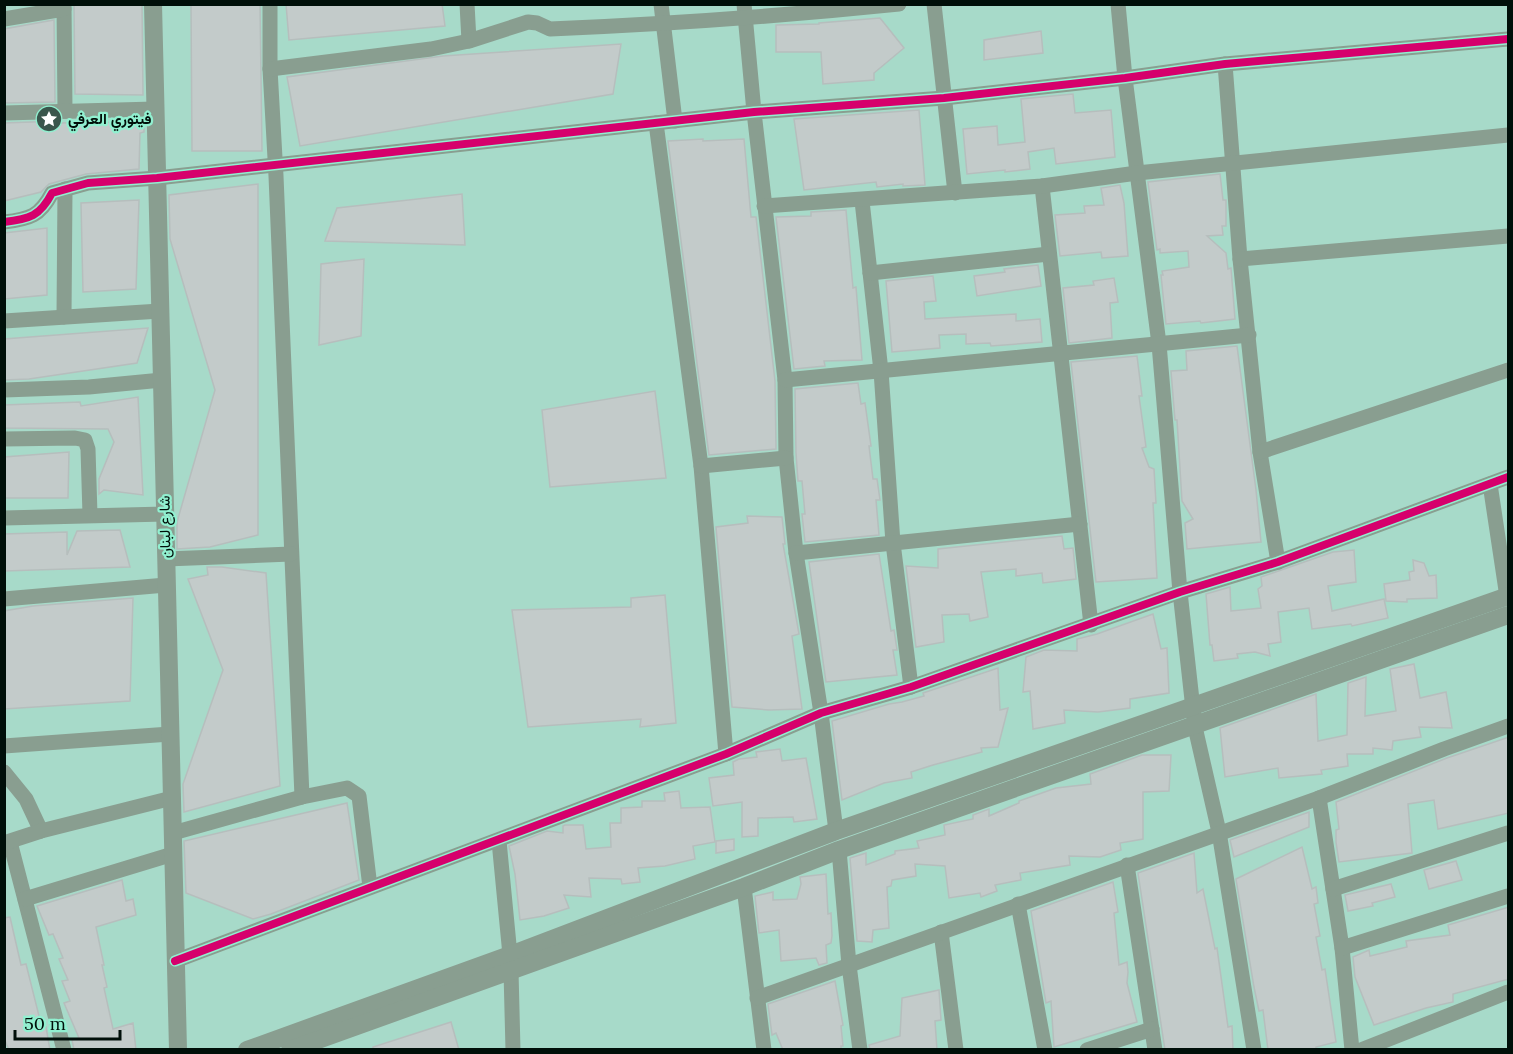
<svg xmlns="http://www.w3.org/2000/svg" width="1513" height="1054" font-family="Lora,Vazirmatn,serif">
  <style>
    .building { fill: #c3cbca; stroke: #b6bebd; stroke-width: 1.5 }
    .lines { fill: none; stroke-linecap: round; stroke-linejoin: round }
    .minor { stroke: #899e90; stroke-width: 15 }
    .tertiary { stroke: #899e90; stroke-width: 18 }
    .cycleway-casing { stroke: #91f0d0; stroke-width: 11 }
    .cycleway { stroke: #d6006c; stroke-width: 8 }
    .labels { text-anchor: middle; stroke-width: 4.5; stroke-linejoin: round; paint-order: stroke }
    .poi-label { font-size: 15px; font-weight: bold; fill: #000f09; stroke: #91f0d0; text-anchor: start }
    .street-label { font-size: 15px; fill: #000f09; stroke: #91f0d0 }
  </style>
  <rect width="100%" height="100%" fill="#a7dac9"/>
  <g class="building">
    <path d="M74 4H142L143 95 75 94Z"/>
    <path d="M191 4H260L262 151H192Z"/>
    <path d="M286 4H442L445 26 289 40Z"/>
    <path d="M880 18 904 48 874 73V80L823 84 821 52H776V25L819 24V23Z"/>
    <path d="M54 20 55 102 4 103V29Z"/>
    <path d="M1041 31 1043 53 984 60V40Z"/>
    <path d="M621 44 613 94 300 146 287 77 443 56Z"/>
    <path d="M1073 94 1075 113 1111 110 1115 157 1056 164 1054 148 1028 152 1030 169 1005 172V170L967 174 963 129 997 126 998 145 1025 142 1021 99Z"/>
    <path d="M919 110 925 185 903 186V184L877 187 876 182 804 190 794 119Z"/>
    <path d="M59 121V123L144 122V132L140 133 139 169 86 174 49 184 41 192 4 201V123Z"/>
    <path d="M703 139V141L744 139 751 217H756L775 381 776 449 709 455 668 141Z"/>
    <path d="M1220 174 1223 200H1226V226H1222L1223 235 1207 236 1226 253 1228 269 1231 268 1235 319 1201 323 1200 321 1166 324 1161 275H1163L1162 271 1189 267 1188 251 1160 253V249L1157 250 1148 182Z"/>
    <path d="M258 184V535L210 547 177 549V522L215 390 170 239 169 195Z"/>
    <path d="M1120 185 1124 203 1128 256 1102 258 1101 252 1060 256 1055 215 1085 213 1084 206 1104 205 1101 188Z"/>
    <path d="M462 194 465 245 325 241 337 208Z"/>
    <path d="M139 200 136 289 83 292 81 203Z"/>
    <path d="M846 210 853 288 856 287 862 360 824 361 825 366 794 369 776 217 811 216V212Z"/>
    <path d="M47 228V295L4 299V233Z"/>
    <path d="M364 259 361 336 319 345 321 264Z"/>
    <path d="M1038 265 1041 286 977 296 974 276 1005 272 1004 269Z"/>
    <path d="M933 276 936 301 924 302 925 319 1016 314V321L1040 319 1042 342 991 346 990 343 966 344V334L939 335 940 348 892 352 886 281Z"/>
    <path d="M1114 278 1118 302 1110 303 1112 338 1069 343 1063 288 1094 285 1093 281Z"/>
    <path d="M148 328 137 363 29 379 4 380V339Z"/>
    <path d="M1237 346 1256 490 1261 542 1187 549 1185 523 1193 519 1182 501 1177 420H1175L1171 371 1187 370 1186 351Z"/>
    <path d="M1137 356 1142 396H1139L1146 447 1142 448 1149 467 1154 469 1156 503H1153L1157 578 1096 582 1071 362Z"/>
    <path d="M858 383 861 404 865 403 871 446H869L873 479H877L880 500H876L879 535 805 542 802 514H805L802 481H798L796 453 795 389Z"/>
    <path d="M655 391 666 478 550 487 542 410Z"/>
    <path d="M138 397 143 495 104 490 99 494V479L114 442 108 429 4 428V405L80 402 81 406Z"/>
    <path d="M69 452 68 498H4V457Z"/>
    <path d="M747 516 782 517 785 544H783L799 634 792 636 802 709 769 710 732 707 716 527 748 523Z"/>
    <path d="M120 530 130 567 4 571V534L67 532V555L77 531Z"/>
    <path d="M1062 536 1064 549 1073 548 1076 579 1043 583 1042 573 1016 576V569L981 572 988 617 970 621 969 614 942 615 944 642 916 647 906 566 938 568V549Z"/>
    <path d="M1354 550 1356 582 1328 586 1332 611 1384 599 1388 618 1352 626 1351 624 1312 629 1309 608 1278 612 1281 642 1268 644 1270 656 1255 652 1237 654 1238 658 1214 661 1212 645H1210L1206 594 1230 587 1231 611 1261 608 1258 589 1262 586 1261 577 1333 552Z"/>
    <path d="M879 554 891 631 894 630 897 650H893L897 675 826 682 809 562Z"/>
    <path d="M1413 560 1424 563 1429 576 1436 575 1437 598 1407 599V602L1386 601 1384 584 1410 580 1409 572 1414 571Z"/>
    <path d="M207 567H222L266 573 280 786 184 812 183 784 223 670 188 579 208 575Z"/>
    <path d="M665 595 676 723 640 727 641 719 528 727 512 610 631 607V598Z"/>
    <path d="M133 598 130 701 4 709V611L33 606Z"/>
    <path d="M1153 614 1161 649 1167 648 1169 693 1130 699V708L1098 712 1064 710 1065 723 1033 729 1030 691 1023 692 1026 657 1044 650 1077 651V639L1097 634Z"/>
    <path d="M1414 664 1420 698 1446 692 1452 728 1419 727 1421 737 1393 741 1392 750 1373 748V754H1347L1348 766 1321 770 1322 774 1279 778 1278 768 1225 777 1220 728 1316 694 1318 741 1347 735 1348 683 1366 677 1365 716 1396 711 1390 669Z"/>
    <path d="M998 668 1000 710 1008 708 998 747 981 748 982 752 933 765 911 772 912 778 884 783 842 800 832 721 889 704 902 702 924 696 923 693Z"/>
    <path d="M1509 737V813L1438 829 1434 800 1408 804 1412 853 1339 862 1336 842V830L1339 829 1336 802 1447 758Z"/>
    <path d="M780 749 782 761 806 758 817 819 794 822 793 817 758 818V836L742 837V802L713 806 709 778 734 775 733 762 739 759 757 757 756 752Z"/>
    <path d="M1142 755H1171L1169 791 1143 792V839L1120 843 1121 850 1100 857 1069 856 1070 865 1020 873 1021 880 995 885 997 891 981 897 980 893 949 898 945 866 915 864 916 876 892 880 891 886 887 887 889 928 873 930 872 942 857 941 850 858 866 853V865L895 854V851L919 848 917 841 945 835 944 825 973 819V815L989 809V816L1019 803V801L1056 788 1091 784 1090 774Z"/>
    <path d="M679 791 681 808 710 807 715 842 693 846 695 859 665 866 638 868 640 882 622 884 621 879 589 878 591 897 564 895 569 908 544 916 520 920 515 874 509 846 547 831 563 833V826L565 825H583L586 849 611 847 610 823H621V808L642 807V801H665L664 793Z"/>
    <path d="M347 803 359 880 271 914 253 919 186 893 184 841Z"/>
    <path d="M1309 812V827L1234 857 1230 840Z"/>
    <path d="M734 839V850L716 853V841Z"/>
    <path d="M1302 847 1312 889 1316 887 1318 903 1314 904 1320 936 1316 937 1322 970 1325 969 1336 1042 1316 1047V1050H1268L1263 1010 1259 1011 1254 987 1236 879Z"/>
    <path d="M1194 853 1197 893 1203 889 1215 949 1217 948 1228 1027 1232 1026 1233 1050H1165L1138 873Z"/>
    <path d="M1456 861 1462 880 1429 889 1424 870Z"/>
    <path d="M826 874 828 914 831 913 832 936 831 943 826 945 827 963 819 965 816 958 781 961 779 930 759 933 755 896 773 892V900L797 899 801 884 800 877Z"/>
    <path d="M122 880 126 901 133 899 136 915 96 927 104 965H102L107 987 104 988 113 1029 133 1023 136 1050H74L72 1040 79 1038 64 1003 70 1001 62 981 68 980 59 959 63 958 53 934 49 935 37 906Z"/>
    <path d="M1113 882 1118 912 1114 913 1119 965 1127 962 1128 972 1127 983 1137 1022 1054 1047 1051 1001 1046 1003 1031 911Z"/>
    <path d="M1391 884 1395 897 1372 903 1373 906 1348 911 1345 895Z"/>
    <path d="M1509 907V979L1453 994V1002L1426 1008 1374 1025 1355 977 1353 957 1369 950 1370 956 1407 947 1406 941 1450 935 1448 925Z"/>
    <path d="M10 917 21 965 26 964 42 1028 46 1027 50 1050H9L4 1038V918Z"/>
    <path d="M835 981 843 1025 841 1026 843 1046H841V1050H783L776 1033 772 1035 768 1004Z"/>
    <path d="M939 990 941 1020 935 1021 937 1050H870L869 1045 900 1036 902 998Z"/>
    <path d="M451 1022 459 1050H373V1047Z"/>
  </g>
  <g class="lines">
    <g class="minor">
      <path d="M64 4 65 111"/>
      <path d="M270 4V69L276 176 302 797"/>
      <path d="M467 4 469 41"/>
      <path d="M661 4 675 121"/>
      <path d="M744 4 754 112 785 380 786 458 796 553 821 713 836 831"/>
      <path d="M934 4 955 193"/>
      <path d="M1118 4 1125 78 1159 344 1180 592 1195 727 1219 832 1254 1050"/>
      <path d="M4 19 64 9"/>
      <path d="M1225 64 1240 259 1260 452 1278 562"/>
      <path d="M270 69 431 49 469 41 528 22 537 23 550 29C667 24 783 16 899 4"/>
      <path d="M4 113 155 109"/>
      <path d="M656 123 701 466 726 754"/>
      <path d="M1042 186 1091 625"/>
      <path d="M862 201 881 371 893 543 911 687"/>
      <path d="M764 206 1042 186 1137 173 1508 135"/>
      <path d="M4 222C30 219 40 216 52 193L88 183 157 178 754 112 944 98 1125 78 1225 64 1508 39"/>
      <path d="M1240 259 1508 236"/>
      <path d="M870 273 1049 254"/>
      <path d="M64 317 65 189"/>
      <path d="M4 321 160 311"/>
      <path d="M785 380 1249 335"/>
      <path d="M4 390 89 387 162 380"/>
      <path d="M4 439 75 438 85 440 88 449 90 515"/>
      <path d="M1260 452 1508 370"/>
      <path d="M701 466 786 458"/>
      <path d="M1490 484 1507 597"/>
      <path d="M4 518 165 514"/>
      <path d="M796 553 1080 524"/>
      <path d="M166 559 291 554"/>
      <path d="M4 599 166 585"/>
      <path d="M4 746 170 734"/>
      <path d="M4 772 26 799 41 831"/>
      <path d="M1319 798 1342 948 1352 1050"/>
      <path d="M173 833 302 797 347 788 359 796 370 887"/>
      <path d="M499 841 510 955"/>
      <path d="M10 842 64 1050"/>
      <path d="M4 843 41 831 172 798"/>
      <path d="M839 850 849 965 860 1050"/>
      <path d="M1127 865 1155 1050"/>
      <path d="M744 887 764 1050"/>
      <path d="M1333 889 1508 833"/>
      <path d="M25 899 173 854"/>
      <path d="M1018 904 1045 1050"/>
      <path d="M941 932 956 1050"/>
      <path d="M1342 948 1508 896"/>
      <path d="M175 961 726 754 821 713 911 687 1180 592 1278 562 1508 477"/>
      <path d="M511 971 513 1050"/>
      <path d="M757 998 1319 798 1444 749 1508 726"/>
      <path d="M1087 1050 1152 1029"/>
      <path d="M1361 1050 1508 992"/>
    </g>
    <g class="tertiary">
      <path d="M153 4 178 1050"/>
      <path d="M247 1050 510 955 836 831 1508 596"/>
      <path d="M290 1050 744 887 839 850 1508 615"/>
    </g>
    <g class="cycleway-casing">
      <g id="cycleway">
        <path d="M4 222C30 219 40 216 52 193L88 183 157 178 754 112 944 98 1125 78 1225 64 1508 39"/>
        <path d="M175 961 726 754 821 713 911 687 1180 592 1278 562 1508 477"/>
      </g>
    </g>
    <use href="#cycleway" class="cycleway"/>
  </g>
  <defs>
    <g id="sight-disc" transform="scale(1.35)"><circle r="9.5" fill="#3a564c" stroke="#91f0d0"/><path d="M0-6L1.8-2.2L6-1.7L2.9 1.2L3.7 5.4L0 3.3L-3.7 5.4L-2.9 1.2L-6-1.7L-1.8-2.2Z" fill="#fff"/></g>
  </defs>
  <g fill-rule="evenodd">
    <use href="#sight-disc" x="49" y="119"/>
  </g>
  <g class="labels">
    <g class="poi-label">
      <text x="68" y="124">فيتوري العرفي</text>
    </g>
    <g class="street-label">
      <text transform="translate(165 527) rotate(-91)" y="5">شارع لبنان</text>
    </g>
  </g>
  <rect width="1513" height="1054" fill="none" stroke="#000f09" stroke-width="12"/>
  <path d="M15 1030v9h105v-9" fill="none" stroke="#000f09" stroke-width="3"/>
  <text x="24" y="1030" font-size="18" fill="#000f09" stroke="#91f0d0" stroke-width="4.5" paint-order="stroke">50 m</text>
</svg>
